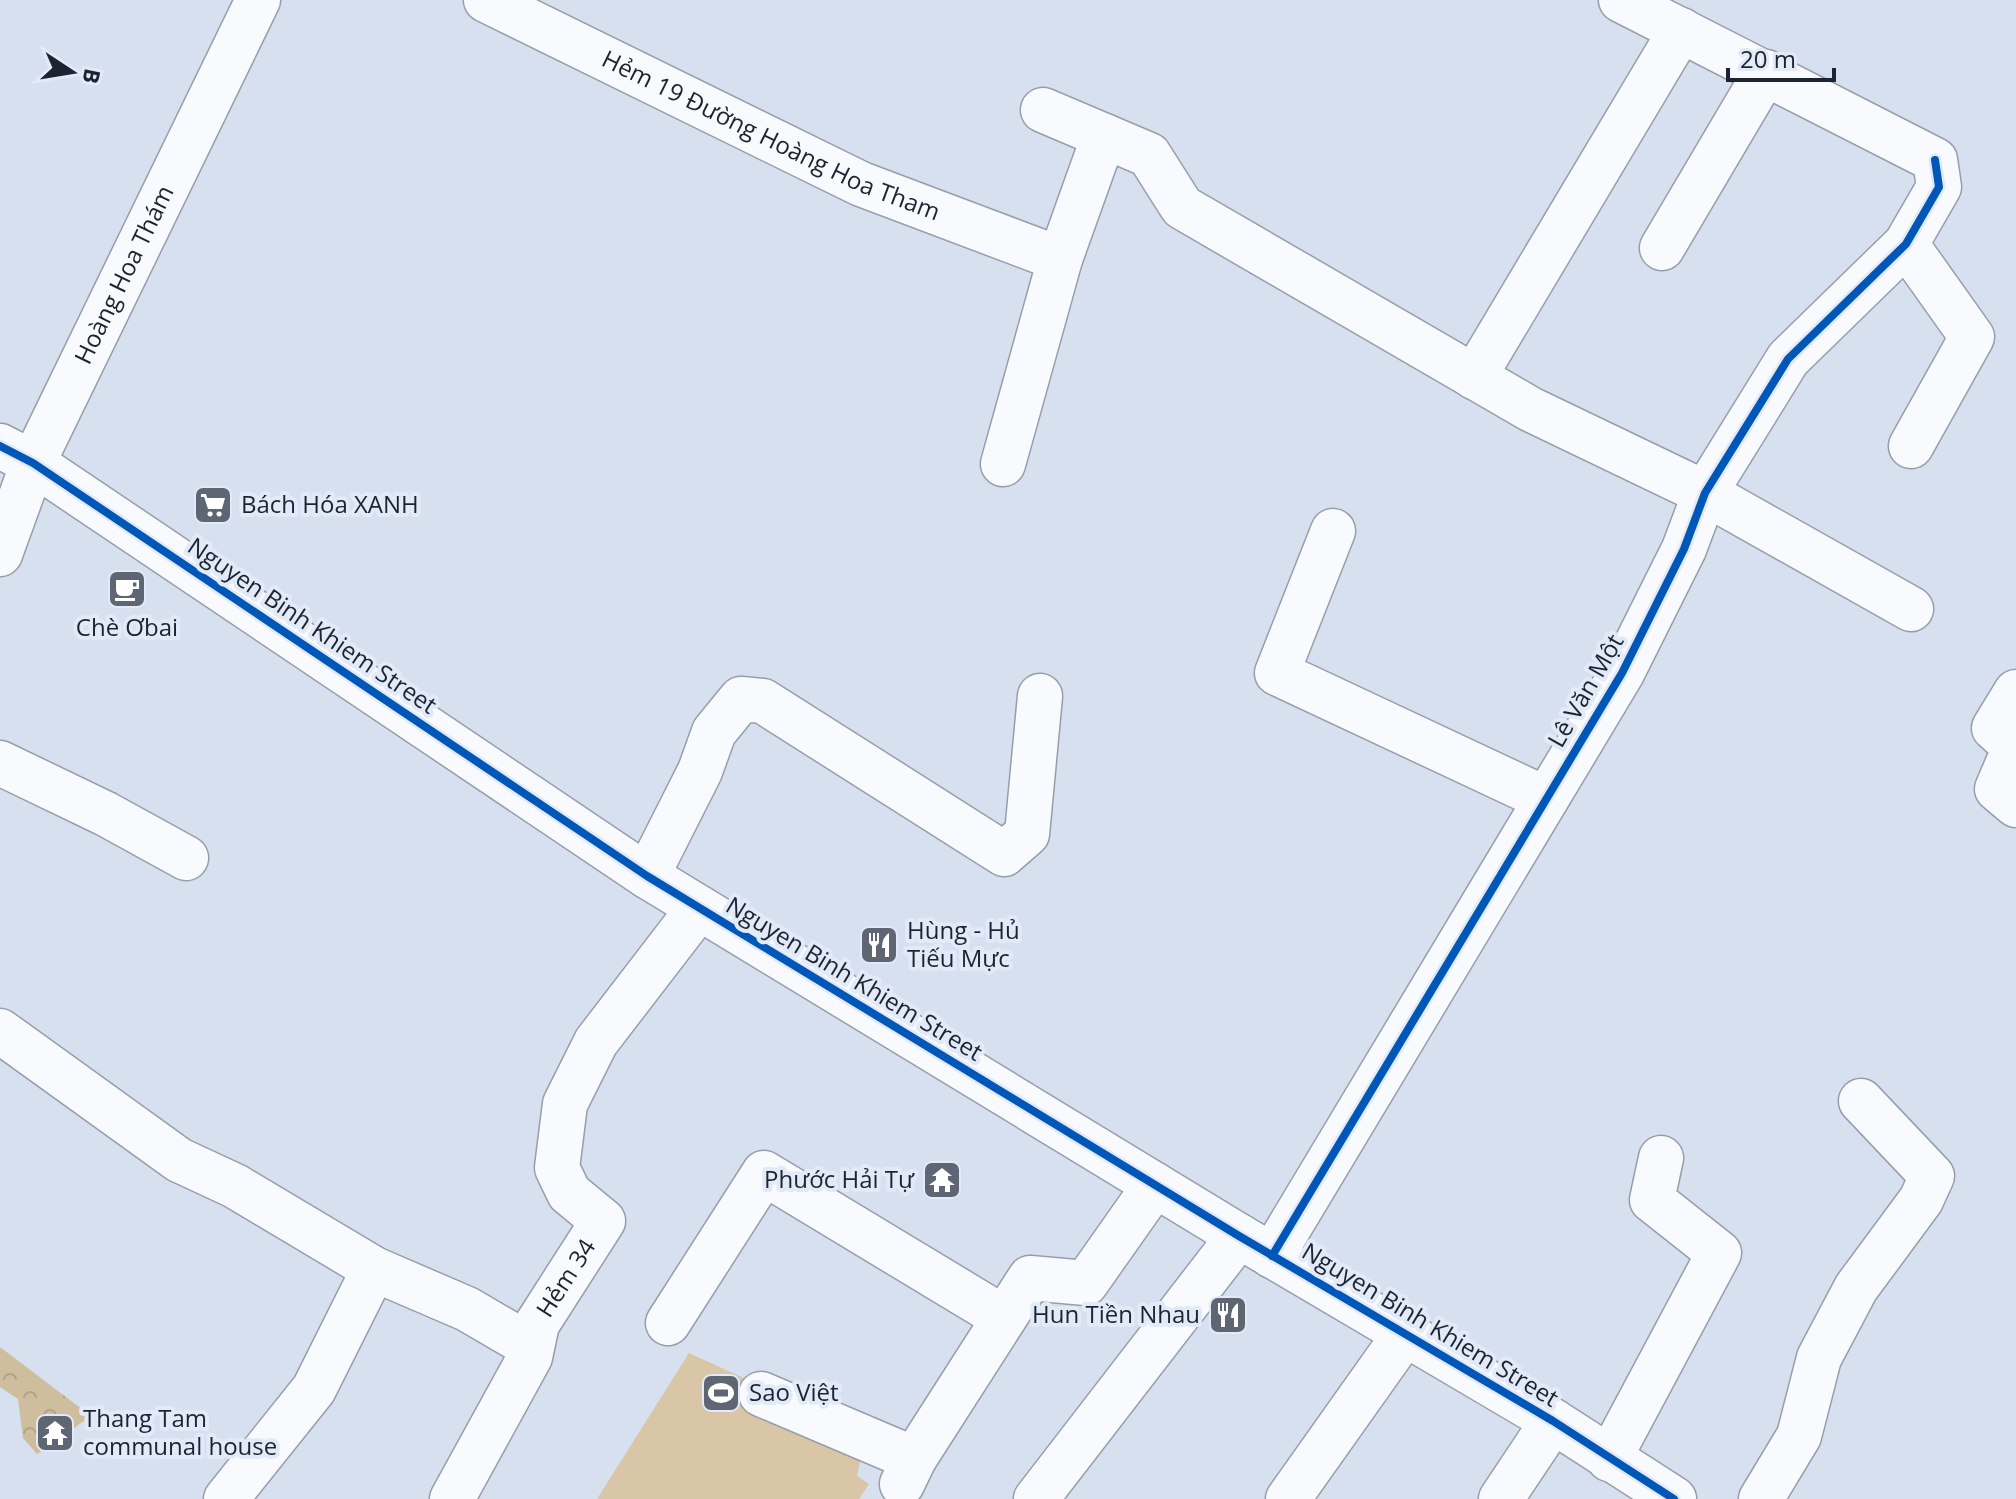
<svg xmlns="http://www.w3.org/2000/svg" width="2016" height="1499" font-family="'Open Sans',sans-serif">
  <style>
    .forest { fill: url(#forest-crowns) }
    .pitch { fill: #d8c6a6 }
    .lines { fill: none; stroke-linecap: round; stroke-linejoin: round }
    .minor-casing { stroke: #979eab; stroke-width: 47 }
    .major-casing { stroke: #979eab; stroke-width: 47 }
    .minor { stroke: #f9fafd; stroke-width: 44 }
    .major { stroke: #f9fafd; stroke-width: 44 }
    .cycleway-casing { stroke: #e2eaf8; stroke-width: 13 }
    .cycleway { stroke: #0057b8; stroke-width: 8 }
    .labels { text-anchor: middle; stroke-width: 8; stroke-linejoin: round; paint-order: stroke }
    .street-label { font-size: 24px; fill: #1d2431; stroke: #e2eaf8 }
    .poi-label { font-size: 24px; fill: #1d2431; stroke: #e2eaf8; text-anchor: start }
  </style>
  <defs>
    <pattern id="forest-crowns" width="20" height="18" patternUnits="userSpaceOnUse" patternTransform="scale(2)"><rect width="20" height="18" fill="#cfbe9d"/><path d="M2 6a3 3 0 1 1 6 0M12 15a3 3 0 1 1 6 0" fill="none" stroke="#b1a388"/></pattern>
  </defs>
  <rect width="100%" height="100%" fill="#d7e0ef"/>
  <path class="forest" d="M0 1347 91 1416 37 1454 23 1438 18 1399 0 1387Z"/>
  <path class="pitch" d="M689 1353 866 1434 857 1476 869 1484 859 1499H597Z"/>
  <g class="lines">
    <g class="minor-casing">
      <g id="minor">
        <path id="s1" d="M486 0 861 184 1060 259"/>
        <path d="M1043 110 1149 155 1182 207 1530 409 1705 493 1911 609"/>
        <path d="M1906 244 1972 337 1911 446"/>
        <path d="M1662 248 1766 72"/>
        <path d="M1474 377 1681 30"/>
        <path d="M0 446 33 463 647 876 1239 1236 1553 1421 1674 1499"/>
        <path d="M1003 464 1060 259 1104 136"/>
        <path d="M1333 531 1277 673 1546 799"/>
        <path d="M2016 692 1994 728 2015 747 1997 789 2016 805"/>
        <path d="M0 763 106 814 186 858"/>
        <path d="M647 876 700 771 714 732 741 699 763 701 1004 854 1027 834 1040 696"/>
        <path d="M0 1031 179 1160 235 1186 374 1269 467 1309 532 1347"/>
        <path d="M1272 1256 1622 673 1684 549 1705 493 1788 359 1906 244 1939 187 1935 160 1621 0"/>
        <path d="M668 1323 764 1173 1004 1318"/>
        <path d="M761 1394 914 1459"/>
        <path d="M1609 1459 1719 1253 1652 1200 1661 1158"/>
        <path d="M902 1484 914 1459 1030 1278 1086 1283 1155 1185"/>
        <path d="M226 1499 314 1389 374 1269"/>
        <path id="s2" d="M452 1499 530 1357 537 1324 603 1221 569 1193 557 1168 565 1104 596 1042 699 908"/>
        <path d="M1036 1499 1239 1236"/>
        <path d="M1288 1499 1405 1334"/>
        <path d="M1501 1499 1553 1421"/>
        <path d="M1761 1499 1799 1436 1819 1358 1856 1288 1921 1200 1932 1176 1861 1101"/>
      </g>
    </g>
    <g class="major-casing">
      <g id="major">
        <path id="s3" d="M0 554 33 463 258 0"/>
      </g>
    </g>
    <use href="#minor" class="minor"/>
    <use href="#major" class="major"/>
    <g class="cycleway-casing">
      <g id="cycleway">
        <path d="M0 446 33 463 647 876 1239 1236 1553 1421 1674 1499"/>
        <path d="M1272 1256 1622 673 1684 549 1705 493 1788 359 1906 244 1939 187 1935 160"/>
      </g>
    </g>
    <use href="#cycleway" class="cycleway"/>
  </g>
  <defs>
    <g id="supermarket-square" transform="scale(2)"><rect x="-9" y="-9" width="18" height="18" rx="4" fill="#5e6674" stroke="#e2eaf8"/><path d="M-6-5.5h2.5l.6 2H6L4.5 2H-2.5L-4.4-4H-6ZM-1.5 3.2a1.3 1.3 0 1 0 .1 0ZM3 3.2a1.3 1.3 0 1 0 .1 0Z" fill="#fff"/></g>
    <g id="cafe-square" transform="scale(2)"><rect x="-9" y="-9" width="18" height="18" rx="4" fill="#5e6674" stroke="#e2eaf8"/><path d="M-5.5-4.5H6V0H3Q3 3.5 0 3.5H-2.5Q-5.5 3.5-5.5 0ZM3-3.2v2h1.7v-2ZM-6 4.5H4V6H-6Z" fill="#fff"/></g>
    <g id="restaurant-square" transform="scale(2)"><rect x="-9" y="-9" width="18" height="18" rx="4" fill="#5e6674" stroke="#e2eaf8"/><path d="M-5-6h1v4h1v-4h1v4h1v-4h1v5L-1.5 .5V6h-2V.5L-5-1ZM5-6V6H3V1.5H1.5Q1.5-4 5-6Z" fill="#fff"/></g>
    <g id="temple-square" transform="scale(2)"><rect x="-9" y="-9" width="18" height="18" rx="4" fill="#5e6674" stroke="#e2eaf8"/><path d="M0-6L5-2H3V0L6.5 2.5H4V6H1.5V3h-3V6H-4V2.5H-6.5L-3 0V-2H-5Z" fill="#fff"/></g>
    <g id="stadium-square" transform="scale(2)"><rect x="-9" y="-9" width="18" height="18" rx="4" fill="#5e6674" stroke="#e2eaf8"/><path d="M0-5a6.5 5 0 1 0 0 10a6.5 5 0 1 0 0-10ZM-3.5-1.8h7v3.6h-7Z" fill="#fff"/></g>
  </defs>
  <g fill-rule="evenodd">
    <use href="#supermarket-square" x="213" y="505"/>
    <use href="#cafe-square" x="127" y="589"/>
    <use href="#restaurant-square" x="879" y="945"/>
    <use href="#temple-square" x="942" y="1180"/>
    <use href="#restaurant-square" x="1228" y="1315"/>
    <use href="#stadium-square" x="721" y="1393"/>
    <use href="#temple-square" x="55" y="1433"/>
  </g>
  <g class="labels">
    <g class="street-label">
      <text dy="8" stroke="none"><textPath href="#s1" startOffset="316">Hẻm 19 Đường Hoàng Hoa Tham</textPath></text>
      <text dy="8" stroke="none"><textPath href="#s3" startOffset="306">Hoàng Hoa Thám</textPath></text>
      <text transform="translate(312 626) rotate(34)" y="8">Nguyen Binh Khiem Street</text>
      <text transform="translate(1586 691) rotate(-60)" y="8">Lê Văn Một</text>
      <text transform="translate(854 979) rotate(31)" y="8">Nguyen Binh Khiem Street</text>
      <text dy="8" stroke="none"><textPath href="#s2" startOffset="250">Hẻm 34</textPath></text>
      <text transform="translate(1430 1325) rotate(31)" y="8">Nguyen Binh Khiem Street</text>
    </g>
    <g class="poi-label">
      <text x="241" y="513">Bách Hóa XANH</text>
      <text x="127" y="636" text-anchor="middle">Chè Ơbai</text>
      <text x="907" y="939">Hùng - Hủ<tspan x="907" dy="28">Tiếu Mực</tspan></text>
      <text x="914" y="1188" text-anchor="end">Phước Hải Tự</text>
      <text x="1200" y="1323" text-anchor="end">Hun Tiền Nhau</text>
      <text x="749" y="1401">Sao Việt</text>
      <text x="83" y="1427">Thang Tam<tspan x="83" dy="28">communal house</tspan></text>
    </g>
  </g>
  <g transform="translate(72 72) rotate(102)" stroke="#e2eaf8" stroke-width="6" paint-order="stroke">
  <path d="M0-6L14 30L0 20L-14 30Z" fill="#1d2431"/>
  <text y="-12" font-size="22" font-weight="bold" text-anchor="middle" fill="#1d2431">B</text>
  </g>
  <path d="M1728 68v12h106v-12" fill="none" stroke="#1d2431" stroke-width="4"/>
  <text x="1740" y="68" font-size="24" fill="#1d2431" stroke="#e2eaf8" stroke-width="6" paint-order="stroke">20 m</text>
</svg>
